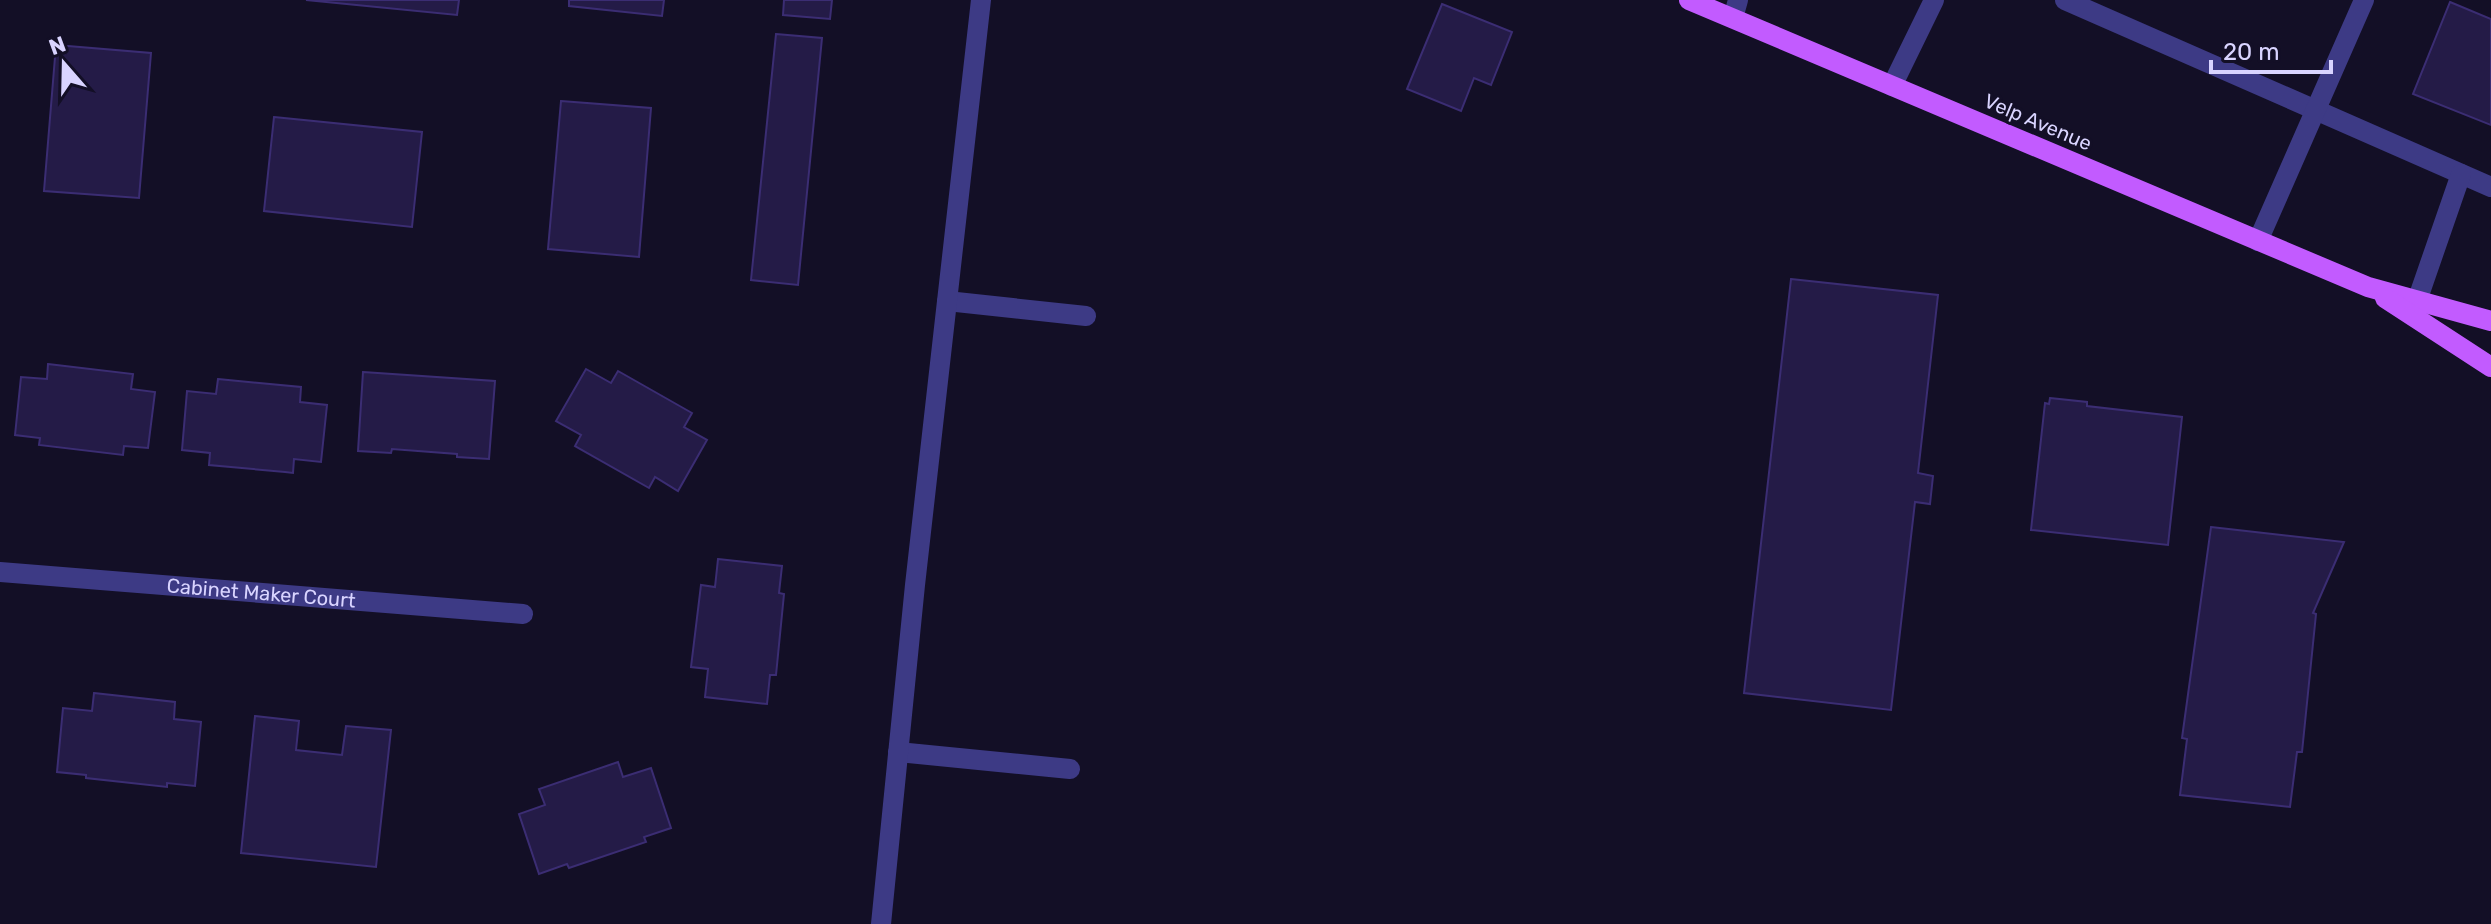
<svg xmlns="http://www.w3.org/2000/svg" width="2491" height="924" font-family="Rubik,sans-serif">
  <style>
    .building { fill: #241b47; stroke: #3b2d73; stroke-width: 2 }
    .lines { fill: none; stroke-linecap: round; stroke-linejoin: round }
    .service { stroke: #3d3a85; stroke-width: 20 }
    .minor { stroke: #3d3a85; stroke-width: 20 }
    .primary { stroke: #c25bff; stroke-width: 20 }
    .labels { text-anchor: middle; stroke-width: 6; stroke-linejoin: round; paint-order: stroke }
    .street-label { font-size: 20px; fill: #d9d4ff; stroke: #130f26 }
  </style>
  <rect width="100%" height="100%" fill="#130f26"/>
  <g class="building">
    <path d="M306 0H459L457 15Z"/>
    <path d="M569 0H664L662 16 569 6Z"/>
    <path d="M784 0H832L830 19 783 15Z"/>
    <path d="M2450 2 2491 19V125L2413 94Z"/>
    <path d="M1442 4 1512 32 1491 85 1474 78 1461 111 1407 89Z"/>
    <path d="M776 34 822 38 798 285 751 280Z"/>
    <path d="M56 45 151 53 139 198 44 191Z"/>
    <path d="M561 101 651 108 639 257 548 249Z"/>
    <path d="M274 117 422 132 412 227 264 211Z"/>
    <path d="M1791 279 1938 295 1918 473 1933 476 1930 504 1915 502 1891 710 1744 693Z"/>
    <path d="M48 364 133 374 131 389 155 392 148 448 124 446 123 455 39 445 40 438 15 435 21 377 47 379Z"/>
    <path d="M586 369 611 383 618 371 692 413 684 427 707 440 678 491 655 477 649 488 575 446 581 435 556 421Z"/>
    <path d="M363 372 495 381 489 459 457 457V454L392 449 391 453 358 451Z"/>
    <path d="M218 379 301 387 300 402 327 405 321 462 294 459 293 473 285 472 209 465 210 453 182 450 187 391 216 394Z"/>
    <path d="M2050 398 2087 402V406L2182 417 2168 545 2031 530 2045 403 2049 404Z"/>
    <path d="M2211 527 2344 542 2313 613 2316 614 2302 752H2297L2290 807 2180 795 2187 739 2182 738Z"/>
    <path d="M718 559 782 566 779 593 784 594 776 675H770L767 704 705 697 708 669 691 667 701 585 715 587Z"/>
    <path d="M94 693 175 702 174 719 201 722 195 786 167 783V787L86 778V775L57 772 63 708 92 711Z"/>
    <path d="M255 716 299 721 296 750 342 755 346 726 391 730 376 867 241 853Z"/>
    <path d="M618 762 623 777 651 768 671 828 644 837 646 842 569 868 567 864 539 874 519 814 545 805 539 789Z"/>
  </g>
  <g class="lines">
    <g class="service">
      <path d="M2065 0 2491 187"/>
      <path d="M1733 18 1738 0"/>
      <path d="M1892 86 1934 0"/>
      <path d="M2258 241 2364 0"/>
      <path d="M947 301 1086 316"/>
      <path d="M2417 301 2461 174"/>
      <path d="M898 752 1070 769"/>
      <path d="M881 924 915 585 981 0"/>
    </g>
    <path class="minor" id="s1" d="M0 572 523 614"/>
    <g class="primary">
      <path d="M1689 0 2368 287 2491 321"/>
      <path d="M2385 298 2491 367"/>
    </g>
  </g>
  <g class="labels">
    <g class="street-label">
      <text transform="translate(2038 122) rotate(23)" y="7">Velp Avenue</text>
      <text dy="7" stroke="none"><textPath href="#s1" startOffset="262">Cabinet Maker Court</textPath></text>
    </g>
  </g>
  <g transform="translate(64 64) rotate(340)" stroke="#130f26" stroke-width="6" paint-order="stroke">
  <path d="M0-6L14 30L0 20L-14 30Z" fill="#d9d4ff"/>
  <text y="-12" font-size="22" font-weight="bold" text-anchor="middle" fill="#d9d4ff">N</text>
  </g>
  <path d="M2211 60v12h120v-12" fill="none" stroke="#d9d4ff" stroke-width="4"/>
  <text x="2223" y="60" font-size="24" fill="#d9d4ff" stroke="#130f26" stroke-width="6" paint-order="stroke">20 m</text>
</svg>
